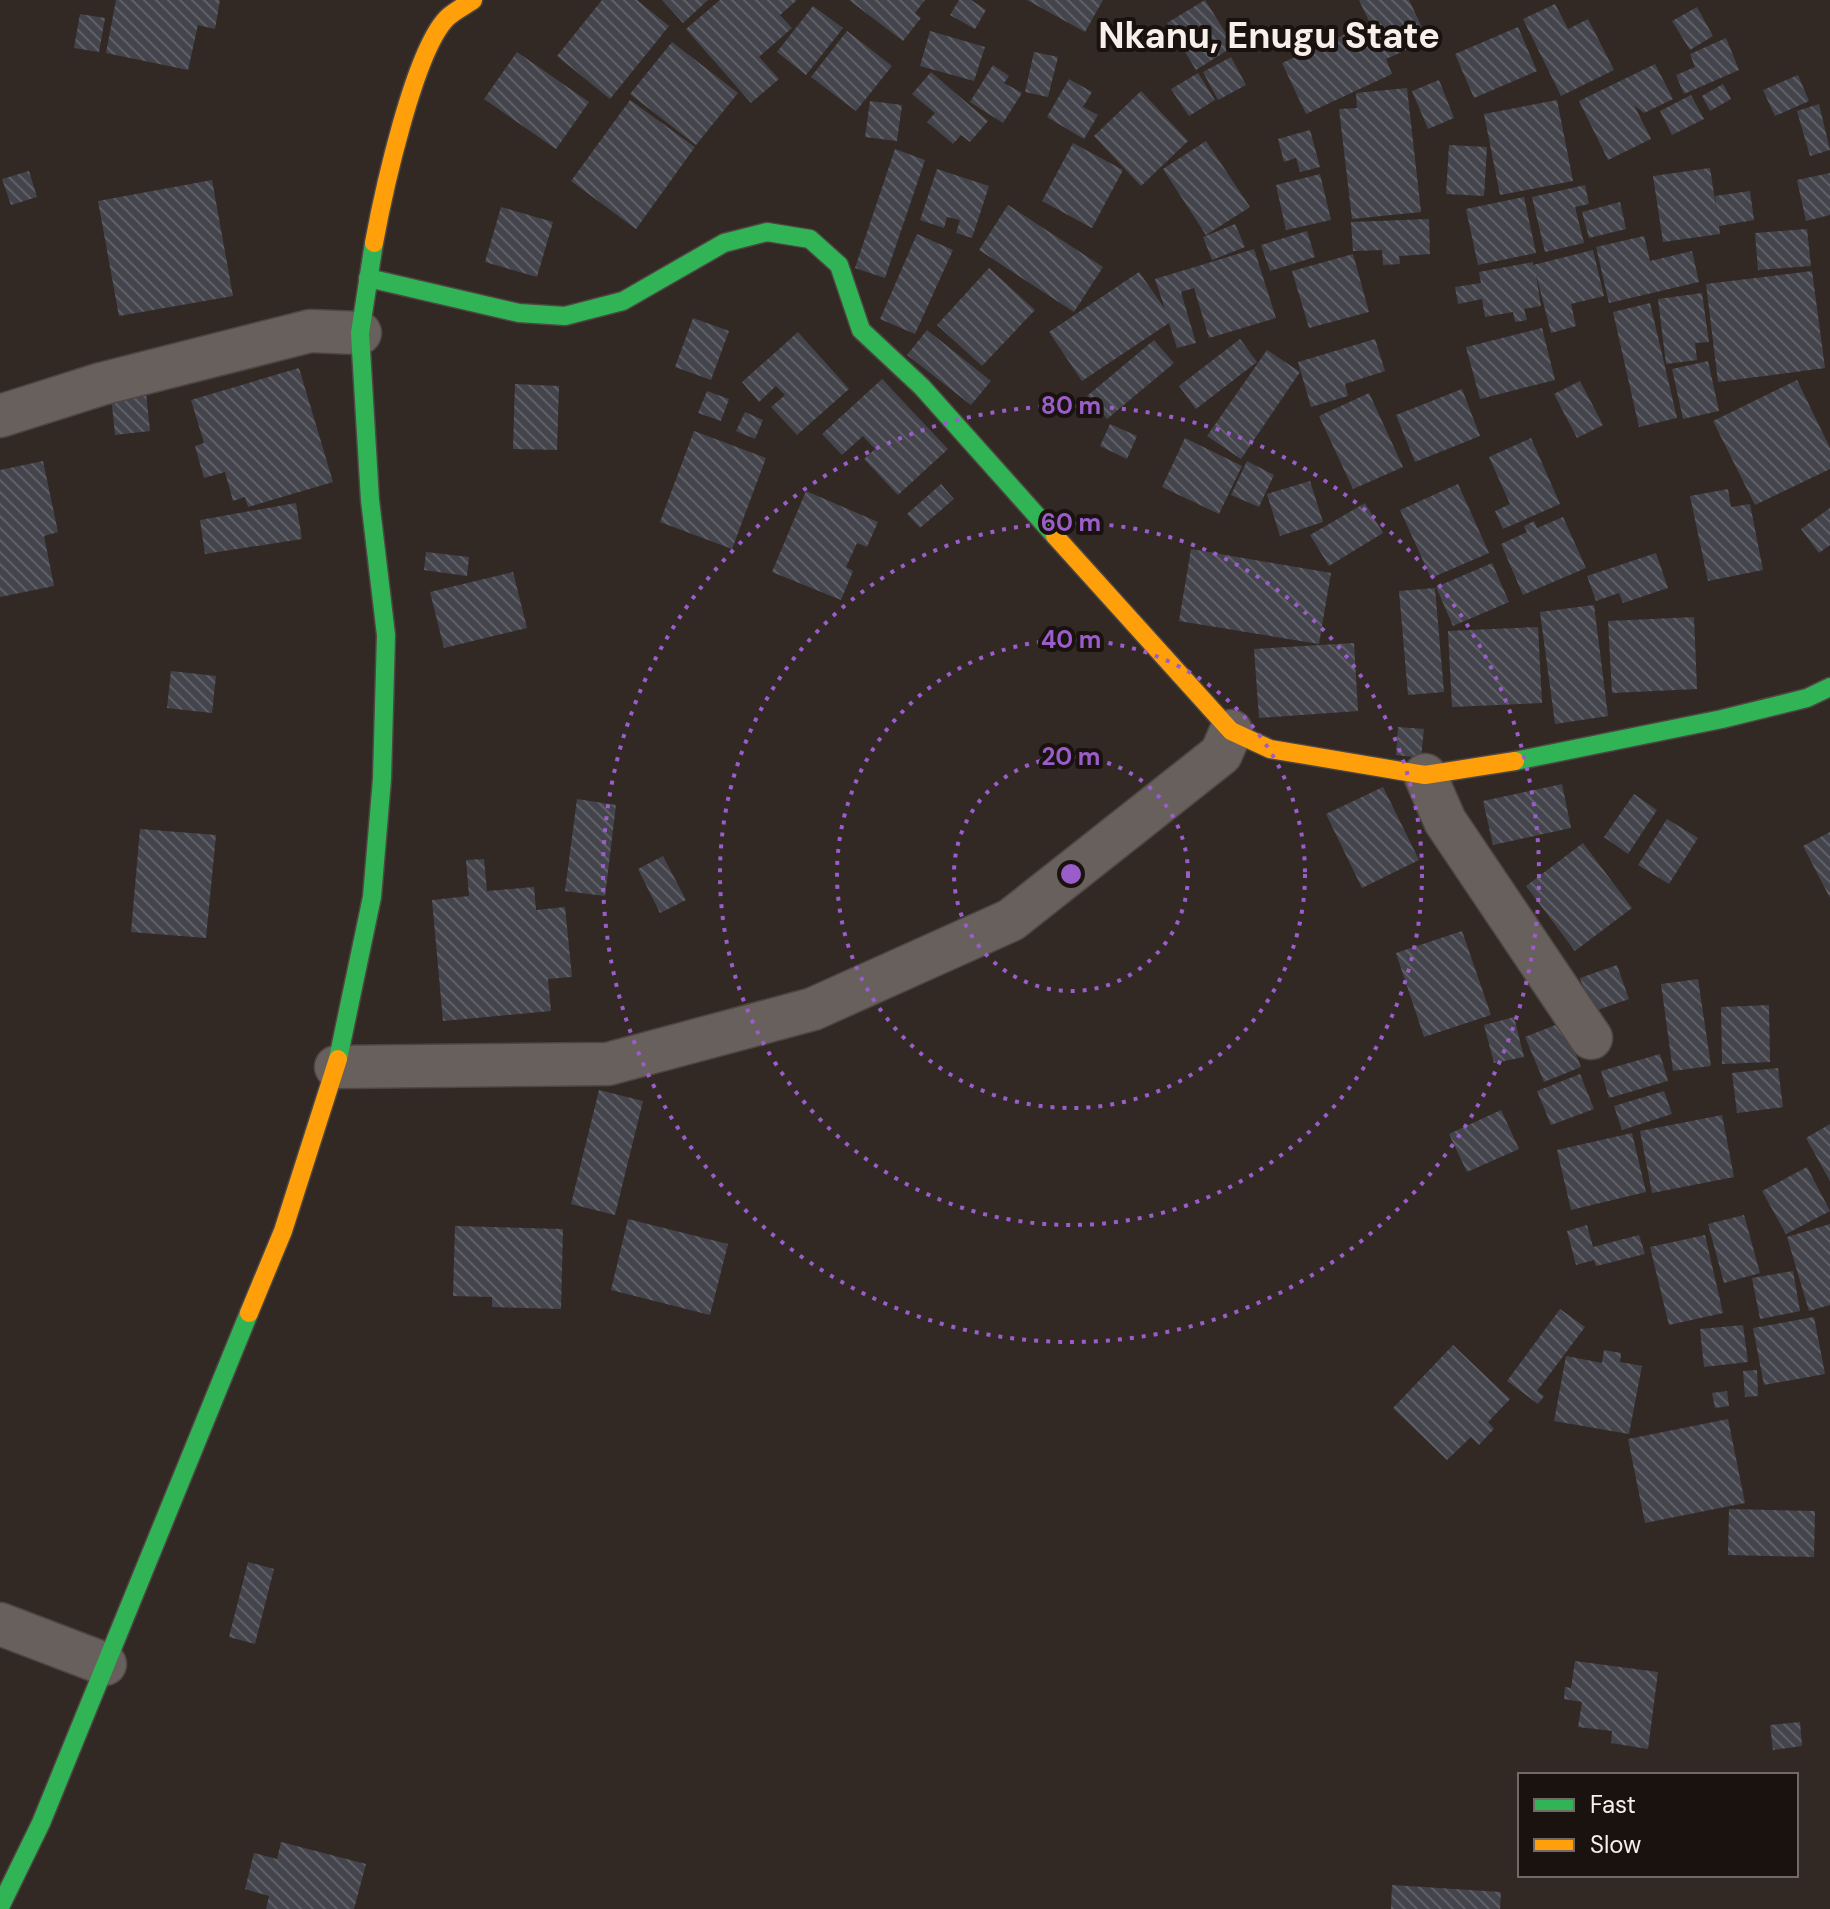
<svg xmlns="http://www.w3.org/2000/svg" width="1830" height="1909" font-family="'DM Sans',sans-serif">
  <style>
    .building { fill: url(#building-back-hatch) }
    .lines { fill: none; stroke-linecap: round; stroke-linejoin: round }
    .street-casing { stroke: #4e4643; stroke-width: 45 }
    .fast-casing { stroke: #4e4643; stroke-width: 21 }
    .slow-casing { stroke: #4e4643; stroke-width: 21 }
    .street { stroke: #68605c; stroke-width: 42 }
    .fast { stroke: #30b455; stroke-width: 18 }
    .slow { stroke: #ff9f0a; stroke-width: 18 }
    .ring { fill: none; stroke: #9a5dca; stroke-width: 4; stroke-dasharray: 4 8 }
    .labels { text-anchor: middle; stroke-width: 8; stroke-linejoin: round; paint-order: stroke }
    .district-label { font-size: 36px; font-weight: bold; fill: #f9efea; stroke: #19120f }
    .centre { fill: #9a5dca; stroke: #19120f; stroke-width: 4 }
    .ring-label { font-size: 24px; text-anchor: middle; font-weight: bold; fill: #9a5dca; stroke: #19120f; stroke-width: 8; stroke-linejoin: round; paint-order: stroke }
  </style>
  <defs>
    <pattern id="building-back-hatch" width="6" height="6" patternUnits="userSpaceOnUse" patternTransform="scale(2)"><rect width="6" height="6" fill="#44444c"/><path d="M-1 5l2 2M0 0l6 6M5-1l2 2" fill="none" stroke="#605f66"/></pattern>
  </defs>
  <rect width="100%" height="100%" fill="#322925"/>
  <g class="building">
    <path d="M116 0H220L215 29 198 25 188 70 106 53Z"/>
    <path d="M602 0H637L669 26 610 99 557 56Z"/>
    <path d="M662 0H708L683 23Z"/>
    <path d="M720 0H797L780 15 792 28 759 57 779 79 751 103 686 29Z"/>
    <path d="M849 0H925L915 13 921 18 903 41Z"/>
    <path d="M959 0H971L986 10 975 29 950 15Z"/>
    <path d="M1027 0H1103L1085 32Z"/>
    <path d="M1205 0 1234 46 1196 70 1167 23Z"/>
    <path d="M1359 0H1409L1428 40 1386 59 1392 74 1306 114 1282 63 1370 23Z"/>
    <path d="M1555 4 1568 29 1588 19 1614 70 1561 96 1523 19Z"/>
    <path d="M813 6 843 28 806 75 777 52Z"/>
    <path d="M1697 7 1713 36 1690 50 1672 21Z"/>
    <path d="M80 14 105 18 99 52 74 48Z"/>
    <path d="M1518 27 1537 71 1474 98 1455 54Z"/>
    <path d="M847 31 892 66 856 111 811 77Z"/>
    <path d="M930 31 985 47 974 81 920 66Z"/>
    <path d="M1726 38 1739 70 1684 94 1676 75 1695 67 1690 54Z"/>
    <path d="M672 42 738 93 696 145 630 94Z"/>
    <path d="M517 52 589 102 556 149 484 99Z"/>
    <path d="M1034 52 1058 57 1048 97 1025 92Z"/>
    <path d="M1231 57 1246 85 1218 100 1203 72Z"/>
    <path d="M1655 64 1673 99 1644 113 1634 105 1651 139 1608 160 1579 101Z"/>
    <path d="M993 65 1009 76 1004 83 1022 93 1003 123 970 102Z"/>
    <path d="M931 72 988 121 970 142 961 135 953 144 927 122 935 113 912 94Z"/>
    <path d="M1198 73 1215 100 1189 116 1171 89Z"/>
    <path d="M1798 75 1809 101 1775 116 1763 90Z"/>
    <path d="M1069 79 1092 92 1083 107 1098 115 1084 139 1047 117Z"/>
    <path d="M1439 80 1454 118 1428 129 1412 91Z"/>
    <path d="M1723 84 1731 99 1710 111 1702 96Z"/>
    <path d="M1407 88 1421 212 1352 219 1339 109 1357 108 1356 93Z"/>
    <path d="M1141 91 1188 141 1141 186 1094 136Z"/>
    <path d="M1691 95 1704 119 1672 135 1660 111Z"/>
    <path d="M630 100 695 147 636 229 571 181Z"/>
    <path d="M1557 100 1573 181 1500 195 1484 114Z"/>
    <path d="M870 101 902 105 897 141 865 137Z"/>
    <path d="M1819 104 1830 150 1810 156 1797 111Z"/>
    <path d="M1310 130 1320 167 1300 172 1296 158 1284 162 1278 139Z"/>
    <path d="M1206 141 1250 207 1206 235 1163 169Z"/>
    <path d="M1073 143 1123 170 1092 228 1042 201Z"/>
    <path d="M1449 145 1487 147 1484 196 1446 194Z"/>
    <path d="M895 149 925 160 885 278 855 268Z"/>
    <path d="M1710 168 1717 213 1715 196 1750 191 1754 220 1719 226 1720 234 1663 242 1653 176Z"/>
    <path d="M937 169 989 186 972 238 956 233 960 220 947 217 944 228 920 220Z"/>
    <path d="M29 171 37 197 11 205 2 179Z"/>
    <path d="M1830 173V215L1806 221 1797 180Z"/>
    <path d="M1320 174 1331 220 1286 230 1276 185Z"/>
    <path d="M212 180 233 296 119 316 98 201Z"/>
    <path d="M1585 185 1589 204 1575 207 1584 243 1545 252 1532 197Z"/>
    <path d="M1524 197 1536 253 1478 265 1466 209Z"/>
    <path d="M1620 202 1626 229 1589 238 1582 212Z"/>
    <path d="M1008 205 1103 267 1074 312 979 250Z"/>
    <path d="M501 207 553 222 537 277 485 262Z"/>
    <path d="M1429 219 1430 254 1399 256 1400 264 1383 265 1382 250 1353 251 1351 222Z"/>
    <path d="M1235 224 1245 247 1212 260 1203 237Z"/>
    <path d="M1807 229 1811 266 1758 270 1755 233Z"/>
    <path d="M1307 231 1315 257 1270 271 1261 245Z"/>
    <path d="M917 234 953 250 915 334 880 319Z"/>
    <path d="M1644 236 1650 261 1692 251 1699 282 1609 303 1596 247Z"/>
    <path d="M1254 249 1276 318 1209 338 1194 288 1181 292 1196 343 1177 348 1169 323 1082 381 1049 332 1139 272 1165 309 1155 279Z"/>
    <path d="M1593 250 1604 296 1571 304 1576 326 1551 333 1536 274 1541 306 1524 309 1527 320 1515 322 1513 312 1485 317 1482 299 1458 304 1455 287 1481 283 1479 272 1533 262V265Z"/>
    <path d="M1353 254 1369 312 1309 328 1292 271Z"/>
    <path d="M989 268 1035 310 982 366 937 325Z"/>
    <path d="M1812 271 1825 368 1718 382 1706 284Z"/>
    <path d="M1702 293 1709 342 1695 343 1697 360 1666 364 1658 299Z"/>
    <path d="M1650 303 1677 418 1639 427 1613 312Z"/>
    <path d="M693 318 729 331 711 380 675 367Z"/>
    <path d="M1542 328 1555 380 1480 399 1466 347Z"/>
    <path d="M927 330 991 381 971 405 907 355Z"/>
    <path d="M798 332 849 389 797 435 771 407 785 395 776 386 759 402 742 382Z"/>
    <path d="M1240 339 1257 362 1196 409 1179 386Z"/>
    <path d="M1375 339 1385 371 1345 384 1348 396 1311 407 1298 362Z"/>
    <path d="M1154 340 1174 363 1107 419 1087 396Z"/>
    <path d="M1267 350 1300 372 1241 459 1207 436Z"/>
    <path d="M1708 361 1719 411 1683 419 1672 369Z"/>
    <path d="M299 368 333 482 248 507 245 497 233 501 225 472 204 478 195 446 204 443 191 400Z"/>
    <path d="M882 379 948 449 898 495 864 459 875 449 863 436 842 455 822 434Z"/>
    <path d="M1797 380 1830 448V469L1755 505 1713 421Z"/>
    <path d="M1580 381 1603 425 1577 438 1554 394Z"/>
    <path d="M515 384 559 386 557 450 513 449Z"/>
    <path d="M1462 389 1480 436 1415 462 1396 415Z"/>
    <path d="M707 391 729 399 721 421 698 413Z"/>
    <path d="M146 393 150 431 115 435 111 396Z"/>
    <path d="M1369 393 1403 467 1353 489 1319 416Z"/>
    <path d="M745 412 763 420 755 439 736 431Z"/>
    <path d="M1110 424 1137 436 1127 459 1100 446Z"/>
    <path d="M694 431 766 458 732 549 660 522Z"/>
    <path d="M1185 438 1242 466 1219 514 1162 487Z"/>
    <path d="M1531 438 1560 504 1503 529 1495 511 1510 504 1489 457Z"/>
    <path d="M43 461 58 532 44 536 54 586 0 597V470Z"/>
    <path d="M1247 461 1274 475 1259 507 1231 495Z"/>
    <path d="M1310 481 1323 522 1280 536 1267 494Z"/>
    <path d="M941 484 954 499 920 528 907 514Z"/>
    <path d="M1458 484 1489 553 1431 578 1400 510Z"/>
    <path d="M1728 489 1731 507 1750 504 1763 570 1708 581 1690 496Z"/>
    <path d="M806 491 878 522 867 547 857 543 846 567 853 571 841 600 772 572Z"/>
    <path d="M296 503 302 539 205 554 200 520Z"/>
    <path d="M1365 503 1383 533 1329 566 1310 535Z"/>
    <path d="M1830 508V545L1819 553 1801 529Z"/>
    <path d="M1563 517 1586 568 1523 595 1501 544 1527 532 1524 526 1534 521 1537 528Z"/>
    <path d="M1191 549 1331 573 1319 644 1179 621Z"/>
    <path d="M426 552 469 557 467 576 424 570Z"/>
    <path d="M1656 553 1668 588 1623 603 1619 593 1596 601 1587 576Z"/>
    <path d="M1492 563 1509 602 1453 626 1436 587Z"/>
    <path d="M513 572 527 628 444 648 430 592Z"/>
    <path d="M1435 588 1444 692 1408 695 1399 591Z"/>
    <path d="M1594 605 1608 716 1555 724 1540 612Z"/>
    <path d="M1694 617 1697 689 1612 693 1608 621Z"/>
    <path d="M1538 627 1542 703 1452 707 1448 631Z"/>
    <path d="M1354 643 1358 711 1259 718 1254 649Z"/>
    <path d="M171 671 216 676 212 713 167 708Z"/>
    <path d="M1398 727 1424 729 1421 758 1396 755Z"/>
    <path d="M1562 784 1571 828 1493 845 1483 801Z"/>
    <path d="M1383 787 1419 860 1362 888 1326 814Z"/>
    <path d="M1634 794 1657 810 1628 854 1604 837Z"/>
    <path d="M577 799 616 805 605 896 565 891Z"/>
    <path d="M1667 819 1698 838 1669 884 1638 865Z"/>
    <path d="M140 829 216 835 206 938 131 932Z"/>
    <path d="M1830 832V898L1803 846Z"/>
    <path d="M1583 843 1632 908 1575 951 1526 886Z"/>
    <path d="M663 856 686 900 660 913 638 869Z"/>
    <path d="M484 859 487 891 534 887 536 910 565 907 572 977 548 979 551 1011 443 1021 432 900 469 896 466 860Z"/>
    <path d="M1462 931 1491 1015 1424 1037 1396 953Z"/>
    <path d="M1617 965 1629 999 1592 1012 1580 978Z"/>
    <path d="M1698 979 1711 1066 1673 1071 1661 984Z"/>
    <path d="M1769 1005 1770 1062 1722 1064 1721 1007Z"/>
    <path d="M1514 1017 1524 1057 1494 1063 1484 1025Z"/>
    <path d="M1563 1022 1581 1067 1544 1082 1525 1037Z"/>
    <path d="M1660 1054 1668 1081 1609 1098 1601 1071Z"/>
    <path d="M1778 1068 1783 1107 1737 1113 1732 1073Z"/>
    <path d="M1580 1074 1594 1109 1551 1125 1537 1091Z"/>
    <path d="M599 1090 643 1101 615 1215 571 1204Z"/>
    <path d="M1664 1091 1672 1114 1622 1130 1614 1106Z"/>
    <path d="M1501 1110 1519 1149 1467 1172 1449 1134Z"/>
    <path d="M1722 1115 1734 1177 1652 1193 1640 1131Z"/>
    <path d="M1830 1124V1181L1806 1138Z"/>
    <path d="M1632 1133 1646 1192 1571 1210 1557 1150Z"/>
    <path d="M1807 1167 1830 1211 1786 1234 1762 1191Z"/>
    <path d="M1744 1215 1760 1273 1724 1283 1708 1224Z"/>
    <path d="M628 1219 728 1244 710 1315 611 1290Z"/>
    <path d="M1830 1224V1305L1809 1311 1787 1237Z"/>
    <path d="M1587 1225 1593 1247 1639 1235 1645 1254 1596 1266 1594 1260 1576 1265 1567 1231Z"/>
    <path d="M455 1226 563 1229 561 1309 492 1307V1297L453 1296Z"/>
    <path d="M1705 1235 1723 1313 1669 1325 1650 1247Z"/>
    <path d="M1793 1271 1800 1311 1760 1319 1752 1278Z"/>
    <path d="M1560 1309 1585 1327 1537 1391 1544 1396 1538 1404 1507 1381Z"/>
    <path d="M1814 1317 1825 1374 1764 1385 1753 1328Z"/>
    <path d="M1743 1325 1748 1362 1704 1367 1700 1329Z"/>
    <path d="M1453 1345 1510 1399 1488 1422 1494 1429 1479 1445 1471 1437 1447 1460 1393 1408Z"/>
    <path d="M1604 1350 1621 1353 1620 1362 1642 1366 1629 1434 1554 1421 1566 1356 1602 1363Z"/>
    <path d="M1757 1370 1758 1396 1745 1397 1743 1371Z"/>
    <path d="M1727 1391 1729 1406 1715 1408 1712 1393Z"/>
    <path d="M1728 1419 1745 1503 1645 1523 1628 1439Z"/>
    <path d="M1729 1509 1815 1511 1814 1557 1728 1555Z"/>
    <path d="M248 1562 274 1569 255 1644 229 1637Z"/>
    <path d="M1575 1661 1658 1672 1648 1749 1611 1743 1612 1731 1578 1727 1582 1702 1564 1699 1565 1687 1571 1688Z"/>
    <path d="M1800 1722 1802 1746 1773 1750 1770 1725Z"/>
    <path d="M281 1842 366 1864 354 1909H266L269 1896 245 1889 254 1853 277 1859Z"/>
    <path d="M1392 1885 1501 1892 1500 1909H1391Z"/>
  </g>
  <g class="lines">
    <g class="street-casing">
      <g id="street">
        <path d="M0 416 101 384 310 331 360 333"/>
        <path d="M1425 775 1445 821 1591 1038"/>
        <path d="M336 1067 608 1064 813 1009 1011 920 1221 754 1231 731"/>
        <path d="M0 1624 105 1664"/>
      </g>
    </g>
    <g class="fast-casing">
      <g id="fast">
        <path d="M368 278 519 313 565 316 623 301 724 243 767 232 810 239 839 265 861 330 922 387 1055 536"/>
        <path d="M1515 761 1722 719 1807 698 1830 687"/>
        <path d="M338 1059 372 897 382 779 386 635 370 500 360 333 374 243"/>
        <path d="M0 1907 41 1823 249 1313"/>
      </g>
    </g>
    <g class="slow-casing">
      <g id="slow">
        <path d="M374 243C383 194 414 51 447 18 454 11 465 6 473 0"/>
        <path d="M1055 536 1231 731 1270 749 1425 775 1515 761"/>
        <path d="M249 1313 283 1231 338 1059"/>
      </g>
    </g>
    <use href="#street" class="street"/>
    <use href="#fast" class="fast"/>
    <use href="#slow" class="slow"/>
  </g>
  <g class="ring">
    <circle cx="1071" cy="874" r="117"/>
    <circle cx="1071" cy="874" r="234"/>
    <circle cx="1071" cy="874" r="351"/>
    <circle cx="1071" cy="874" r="468"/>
  </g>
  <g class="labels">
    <g class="district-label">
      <text x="1269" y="48">Nkanu, Enugu State</text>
    </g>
  </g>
  <circle cx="1071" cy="874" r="12" class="centre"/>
  <g class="ring-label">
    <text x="1071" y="414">80 m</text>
    <text x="1071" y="531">60 m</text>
    <text x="1071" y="648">40 m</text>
    <text x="1071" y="765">20 m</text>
  </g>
  <rect x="1518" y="1773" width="280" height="104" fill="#19120f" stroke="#736a67" stroke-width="2"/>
  <rect x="1534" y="1799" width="40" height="12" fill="#30b455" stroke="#736a67" stroke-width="2"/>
  <text x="1590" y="1813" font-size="24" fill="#f9efea">Fast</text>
  <rect x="1534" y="1839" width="40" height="12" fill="#ff9f0a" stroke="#736a67" stroke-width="2"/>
  <text x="1590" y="1853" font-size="24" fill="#f9efea">Slow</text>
</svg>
